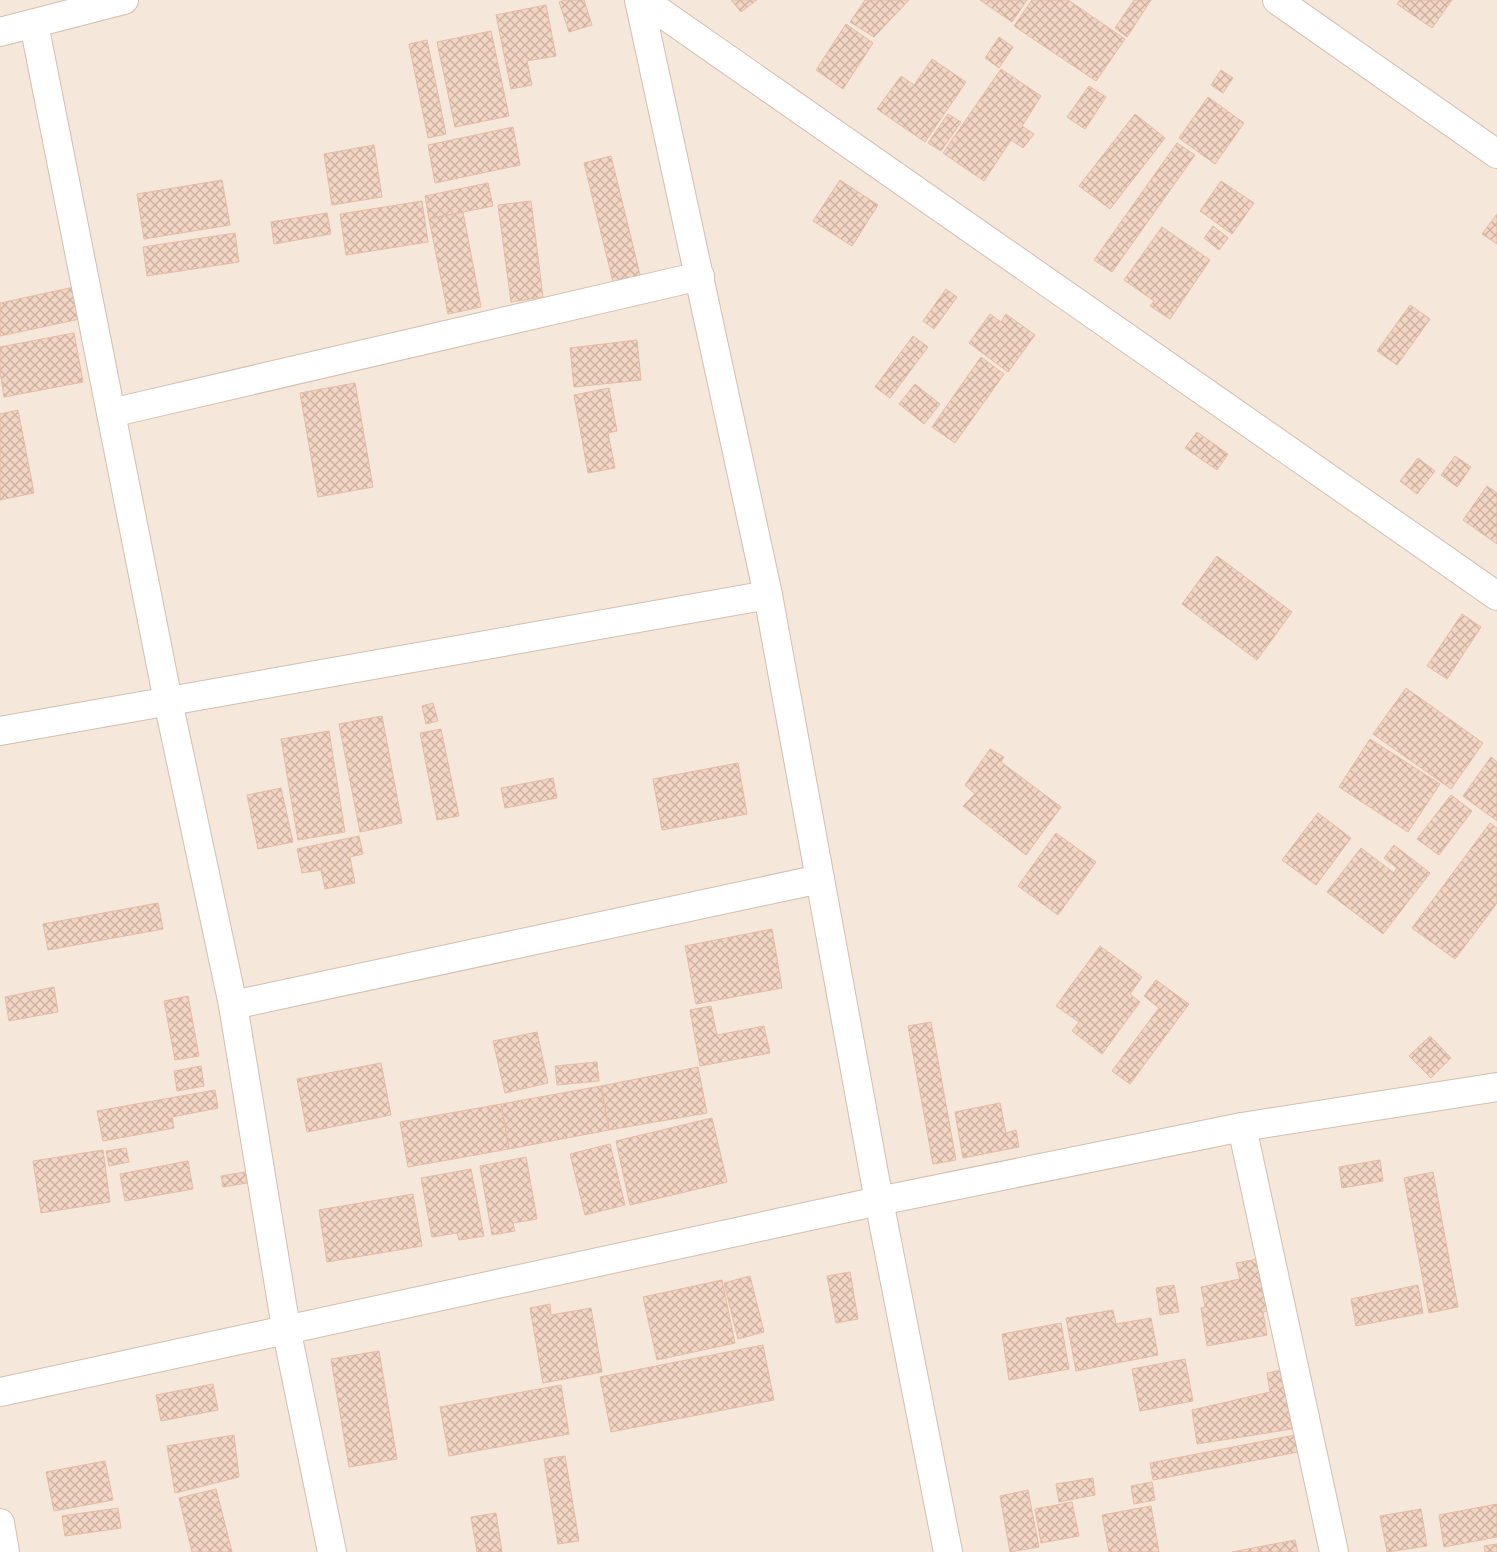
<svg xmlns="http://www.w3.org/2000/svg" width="1497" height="1552" font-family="Karla,sans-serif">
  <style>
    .residential { fill: #f5e8da }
    .building { fill: url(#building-cross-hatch); stroke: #e6bba3 }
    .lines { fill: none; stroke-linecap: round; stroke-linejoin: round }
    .minor-casing { stroke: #d1beb0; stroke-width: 30 }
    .minor { stroke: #fff; stroke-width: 28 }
  </style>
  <defs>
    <pattern id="building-cross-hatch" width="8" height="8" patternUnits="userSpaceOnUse" patternTransform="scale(1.25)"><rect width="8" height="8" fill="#f3d5c3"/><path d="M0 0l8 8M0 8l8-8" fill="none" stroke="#cab0a1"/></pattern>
  </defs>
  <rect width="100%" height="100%" fill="#fdf6ec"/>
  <rect class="residential" x="0" y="0" width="1497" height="1552"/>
  <g class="building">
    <path d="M565 0H584L592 25 569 32 559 2Z"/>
    <path d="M731 0H757L741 12Z"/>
    <path d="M865 0H909L874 37 850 22Z"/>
    <path d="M980 0H1027L1012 22Z"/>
    <path d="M1032 0H1068L1125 39 1096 81 1014 26Z"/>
    <path d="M1134 0H1151L1127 37 1115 28Z"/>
    <path d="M1400 0H1452L1432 28 1397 4Z"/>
    <path d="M546 5 556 56 527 61 532 85 511 89 496 15Z"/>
    <path d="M846 24 873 43 843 89 816 70Z"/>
    <path d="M491 31 509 116 455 127 437 42Z"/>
    <path d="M999 37 1013 47 999 68 985 58Z"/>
    <path d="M427 40 446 134 428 138 409 44Z"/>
    <path d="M932 59 966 82 925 142 877 109 901 76 914 85Z"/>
    <path d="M1001 69 1041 96 1022 126 1034 134 1023 148 1011 140 984 181 943 153Z"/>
    <path d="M1221 70 1233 78 1223 93 1211 85Z"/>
    <path d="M1089 86 1106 97 1085 129 1067 117Z"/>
    <path d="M1208 97 1244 123 1215 164 1179 138Z"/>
    <path d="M948 114 961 122 941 151 928 143Z"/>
    <path d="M1135 114 1165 138 1110 209 1079 186Z"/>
    <path d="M513 127 520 165 435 183 428 145Z"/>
    <path d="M1177 143 1195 155 1112 272 1094 260Z"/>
    <path d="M374 145 382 197 332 205 324 154Z"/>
    <path d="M611 156 641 279 614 286 584 163Z"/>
    <path d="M222 180 230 225 144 239 137 194Z"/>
    <path d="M840 180 878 205 852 246 813 221Z"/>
    <path d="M1221 181 1254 203 1232 234 1200 211Z"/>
    <path d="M488 183 493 206 429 219 425 196Z"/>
    <path d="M422 201 428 242 346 255 340 214Z"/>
    <path d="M531 201 543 297 511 302 498 205Z"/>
    <path d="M463 212 481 307 448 314 429 219Z"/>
    <path d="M327 213 331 234 274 244 271 222Z"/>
    <path d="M1497 214V244L1482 234Z"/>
    <path d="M1213 226 1228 238 1219 250 1204 238Z"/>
    <path d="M1162 227 1210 260 1170 319 1150 306 1154 301 1124 280Z"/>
    <path d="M235 233 239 262 147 276 143 247Z"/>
    <path d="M74 287 80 319 0 336V303Z"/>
    <path d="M946 289 957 297 934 329 923 321Z"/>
    <path d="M1410 305 1430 319 1397 365 1377 351Z"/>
    <path d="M990 314 1001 322 1006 314 1035 335 1008 372 969 343Z"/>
    <path d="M74 333 83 382 4 397 0 372V347Z"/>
    <path d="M913 336 928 347 890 398 875 387Z"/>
    <path d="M637 340 641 380 574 387 570 348Z"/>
    <path d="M981 357 1004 374 955 443 932 427Z"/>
    <path d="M355 383 373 487 318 497 300 393Z"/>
    <path d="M915 384 940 404 924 424 899 404Z"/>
    <path d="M609 388 617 431 608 433 615 468 588 473 574 395Z"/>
    <path d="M18 410 34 493 0 500V414Z"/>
    <path d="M1197 432 1228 454 1217 470 1185 448Z"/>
    <path d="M1455 456 1471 467 1457 487 1441 475Z"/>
    <path d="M1418 458 1435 471 1417 494 1400 481Z"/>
    <path d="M1487 486 1497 493V544L1463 520Z"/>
    <path d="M1217 556 1292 612 1257 660 1182 604Z"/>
    <path d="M1462 614 1481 627 1447 679 1427 666Z"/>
    <path d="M1406 688 1483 743 1451 789 1373 734Z"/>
    <path d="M433 703 438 721 426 724 422 706Z"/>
    <path d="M382 716 402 823 360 832 339 724Z"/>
    <path d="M441 729 459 816 437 820 420 733Z"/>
    <path d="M329 731 345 832 298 840 281 739Z"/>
    <path d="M1370 739 1440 784 1408 832 1339 787Z"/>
    <path d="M990 749 1004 757 1001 762 1061 807 1026 855 963 806 975 794 965 785Z"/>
    <path d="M1491 757 1497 762V821L1463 796Z"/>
    <path d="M738 763 747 814 662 830 653 779Z"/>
    <path d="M553 778 557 798 505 808 501 788Z"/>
    <path d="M281 788 293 842 258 849 247 795Z"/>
    <path d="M1451 795 1472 811 1439 855 1417 839Z"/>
    <path d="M1318 813 1351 838 1316 885 1282 860Z"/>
    <path d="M1490 823 1497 828V903L1455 959 1412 928Z"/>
    <path d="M1056 833 1096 862 1058 915 1018 886Z"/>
    <path d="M359 836 363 854 350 857 355 883 325 889 321 870 302 873 297 849Z"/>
    <path d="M1394 845 1430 873 1383 934 1327 892 1361 848 1394 873 1397 868 1384 858Z"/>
    <path d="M158 903 163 929 48 950 43 924Z"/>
    <path d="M772 929 782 988 696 1004 685 946Z"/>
    <path d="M1100 946 1142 977 1130 994 1140 1002 1102 1054 1072 1031 1079 1022 1056 1006Z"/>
    <path d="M1156 980 1189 1004 1130 1084 1112 1071 1159 1008 1144 996Z"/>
    <path d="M54 987 58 1012 9 1021 5 997Z"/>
    <path d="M188 996 199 1056 175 1060 164 1001Z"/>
    <path d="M711 1006 717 1035 764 1026 770 1053 700 1066 690 1010Z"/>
    <path d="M931 1022 956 1160 933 1164 908 1026Z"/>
    <path d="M537 1032 548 1083 505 1093 493 1041Z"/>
    <path d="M1430 1036 1451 1058 1431 1078 1409 1056Z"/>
    <path d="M597 1062 599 1081 557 1085 555 1066Z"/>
    <path d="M381 1063 391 1115 307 1132 297 1079Z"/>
    <path d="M201 1066 204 1086 177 1091 174 1071Z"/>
    <path d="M698 1067 707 1113 609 1130 601 1086Z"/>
    <path d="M601 1086 609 1130 509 1149 501 1104Z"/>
    <path d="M215 1090 218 1108 172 1117 174 1128 103 1141 97 1111Z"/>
    <path d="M1000 1103 1006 1133 1016 1130 1019 1147 963 1158 955 1112Z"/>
    <path d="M501 1104 509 1149 408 1167 400 1122Z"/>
    <path d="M712 1118 727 1182 630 1205 616 1141Z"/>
    <path d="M610 1144 625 1205 585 1215 570 1154Z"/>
    <path d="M126 1148 129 1162 109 1166 106 1151Z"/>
    <path d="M103 1150 110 1202 41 1213 33 1161Z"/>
    <path d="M526 1157 537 1219 513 1223 515 1231 492 1235 480 1166Z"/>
    <path d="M1380 1160 1383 1181 1342 1188 1339 1167Z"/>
    <path d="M188 1161 193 1189 125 1201 120 1174Z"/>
    <path d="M471 1169 484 1236 459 1240 457 1233 432 1237 421 1178Z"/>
    <path d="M245 1172 247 1183 223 1187 221 1176Z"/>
    <path d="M1433 1172 1458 1307 1429 1313 1404 1178Z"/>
    <path d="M413 1194 422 1246 327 1262 319 1210Z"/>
    <path d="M1263 1258 1262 1282 1267 1311 1263 1312 1267 1335 1207 1346 1201 1308 1205 1307 1201 1287 1240 1279 1236 1263Z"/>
    <path d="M850 1272 858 1319 836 1323 827 1276Z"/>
    <path d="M750 1276 764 1332 738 1339 724 1283Z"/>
    <path d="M722 1280 735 1343 657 1360 643 1297Z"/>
    <path d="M1174 1285 1179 1312 1160 1315 1156 1288Z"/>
    <path d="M1418 1285 1423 1313 1356 1326 1351 1299Z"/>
    <path d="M550 1304 551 1315 591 1308 602 1372 543 1383 530 1308Z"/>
    <path d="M1113 1310 1116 1324 1151 1318 1158 1355 1076 1371 1066 1318Z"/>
    <path d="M1061 1323 1069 1369 1009 1380 1002 1334Z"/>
    <path d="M763 1345 774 1400 611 1432 600 1377Z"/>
    <path d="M379 1351 397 1459 349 1467 331 1359Z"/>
    <path d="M1185 1359 1193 1401 1140 1411 1132 1369Z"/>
    <path d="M1282 1370 1292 1429 1197 1444 1192 1410 1270 1392 1267 1373Z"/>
    <path d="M213 1384 218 1410 161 1421 156 1395Z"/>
    <path d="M561 1385 569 1434 449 1456 440 1407Z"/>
    <path d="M234 1435 239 1477 175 1493 167 1446Z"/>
    <path d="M1295 1435 1298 1452 1153 1480 1150 1463Z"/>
    <path d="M565 1456 579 1541 558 1544 544 1459Z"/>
    <path d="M105 1461 113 1500 54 1511 46 1472Z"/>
    <path d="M1093 1478 1095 1495 1059 1502 1056 1484Z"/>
    <path d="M1152 1482 1155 1500 1134 1504 1131 1486Z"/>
    <path d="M216 1489 232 1552H192L179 1498Z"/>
    <path d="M1028 1490 1039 1547 1010 1552 1000 1496Z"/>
    <path d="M1072 1502 1079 1536 1041 1543 1035 1509Z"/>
    <path d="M1497 1504V1537L1444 1547 1439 1515Z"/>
    <path d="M1151 1506 1159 1552H1109L1102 1515Z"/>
    <path d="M118 1508 121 1528 65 1536 62 1516Z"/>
    <path d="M1421 1509 1427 1546 1387 1552 1380 1516Z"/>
    <path d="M496 1513 502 1552H477L471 1517Z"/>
    <path d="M1295 1540 1298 1552H1232Z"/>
    <path d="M1497 1544V1552H1485L1484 1546Z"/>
  </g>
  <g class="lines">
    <g class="minor-casing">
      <g id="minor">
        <path d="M639 0 768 595 879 1201 948 1552"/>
        <path d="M643 0 1497 596"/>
        <path d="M1277 0 1497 154"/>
        <path d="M34 24 168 701 233 1005 286 1328 332 1552"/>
        <path d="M0 32 124 0"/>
        <path d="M111 413 700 276"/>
        <path d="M0 731 768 595"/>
        <path d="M233 1005 820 879"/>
        <path d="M1242 1127 1334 1552"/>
        <path d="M0 1392 879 1201 1242 1127 1497 1087"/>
        <path d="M0 1523 5 1552"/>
      </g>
    </g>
    <use href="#minor" class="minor"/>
  </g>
</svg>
